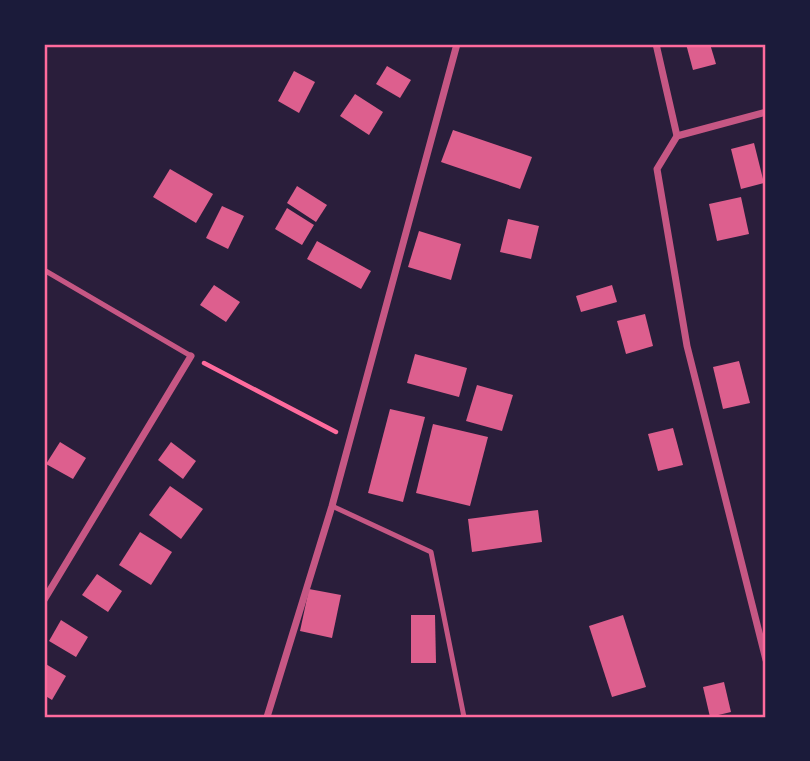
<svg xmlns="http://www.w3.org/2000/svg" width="810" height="761" font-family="Manrope,sans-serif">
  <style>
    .green { fill: #2a1e3b }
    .building { fill: #dd5f8e }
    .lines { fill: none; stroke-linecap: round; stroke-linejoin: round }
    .path { stroke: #ff6b9d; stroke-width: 4.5 }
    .service { stroke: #c65784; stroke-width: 5 }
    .minor { stroke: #c65784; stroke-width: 7 }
    .neatline { fill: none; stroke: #ff6b9d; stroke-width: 2.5 }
  </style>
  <rect width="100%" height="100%" fill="#1b1b3a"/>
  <rect class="green" x="44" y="44" width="722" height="673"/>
  <g class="building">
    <path d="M686 44H710L716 64 693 70Z"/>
    <path d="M387 66 411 80 400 98 376 84Z"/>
    <path d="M294 71 315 82 299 113 278 101Z"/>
    <path d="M355 94 383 112 369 135 340 116Z"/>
    <path d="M453 130 532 157 520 189 441 162Z"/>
    <path d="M754 143 764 183 741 189 731 149Z"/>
    <path d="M170 169 213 194 196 223 153 197Z"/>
    <path d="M297 186 327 205 316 222 287 203Z"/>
    <path d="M741 197 749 234 717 241 709 204Z"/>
    <path d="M222 206 244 216 228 249 206 238Z"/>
    <path d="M287 208 314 225 302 245 275 229Z"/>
    <path d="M508 219 539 226 531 259 500 252Z"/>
    <path d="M419 231 461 244 451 280 408 267Z"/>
    <path d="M317 241 371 271 361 289 307 259Z"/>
    <path d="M214 285 240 302 226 322 200 305Z"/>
    <path d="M612 285 617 302 581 312 576 296Z"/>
    <path d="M645 314 653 346 626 354 617 321Z"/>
    <path d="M415 354 467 368 459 397 407 383Z"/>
    <path d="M739 361 750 403 723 409 713 367Z"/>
    <path d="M477 385 513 395 502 431 466 421Z"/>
    <path d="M390 409 425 417 403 502 368 493Z"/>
    <path d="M433 424 488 437 470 506 416 493Z"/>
    <path d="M673 428 683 465 658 471 648 434Z"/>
    <path d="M60 442 86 458 73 479 46 464Z"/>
    <path d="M171 442 196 461 183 479 158 460Z"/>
    <path d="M170 486 203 509 181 539 149 515Z"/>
    <path d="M538 510 542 542 472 552 468 519Z"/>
    <path d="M140 532 172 552 151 585 119 565Z"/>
    <path d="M97 574 122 591 108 612 82 595Z"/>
    <path d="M309 589 341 595 332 638 300 631Z"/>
    <path d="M411 615H435L436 663H411Z"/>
    <path d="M623 615 646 687 612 697 589 626Z"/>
    <path d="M61 620 88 637 76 657 49 641Z"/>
    <path d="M44 663 66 676 52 700 44 695Z"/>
    <path d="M724 682 731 712 710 717 703 687Z"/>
  </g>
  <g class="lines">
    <path class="path" d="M204 363 336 432"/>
    <g class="service">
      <path d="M44 270 191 356"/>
      <path d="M332 506 431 552 464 717"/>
    </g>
    <g class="minor">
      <path d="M656 44 677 136 657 169 687 346 766 660"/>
      <path d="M677 136 766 112"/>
      <path d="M44 600 191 356"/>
      <path d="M267 717 332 506 457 44"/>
    </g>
  </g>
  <rect width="810" height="761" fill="none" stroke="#1b1b3a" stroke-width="91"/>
  <rect x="46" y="46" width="718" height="670" class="neatline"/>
</svg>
